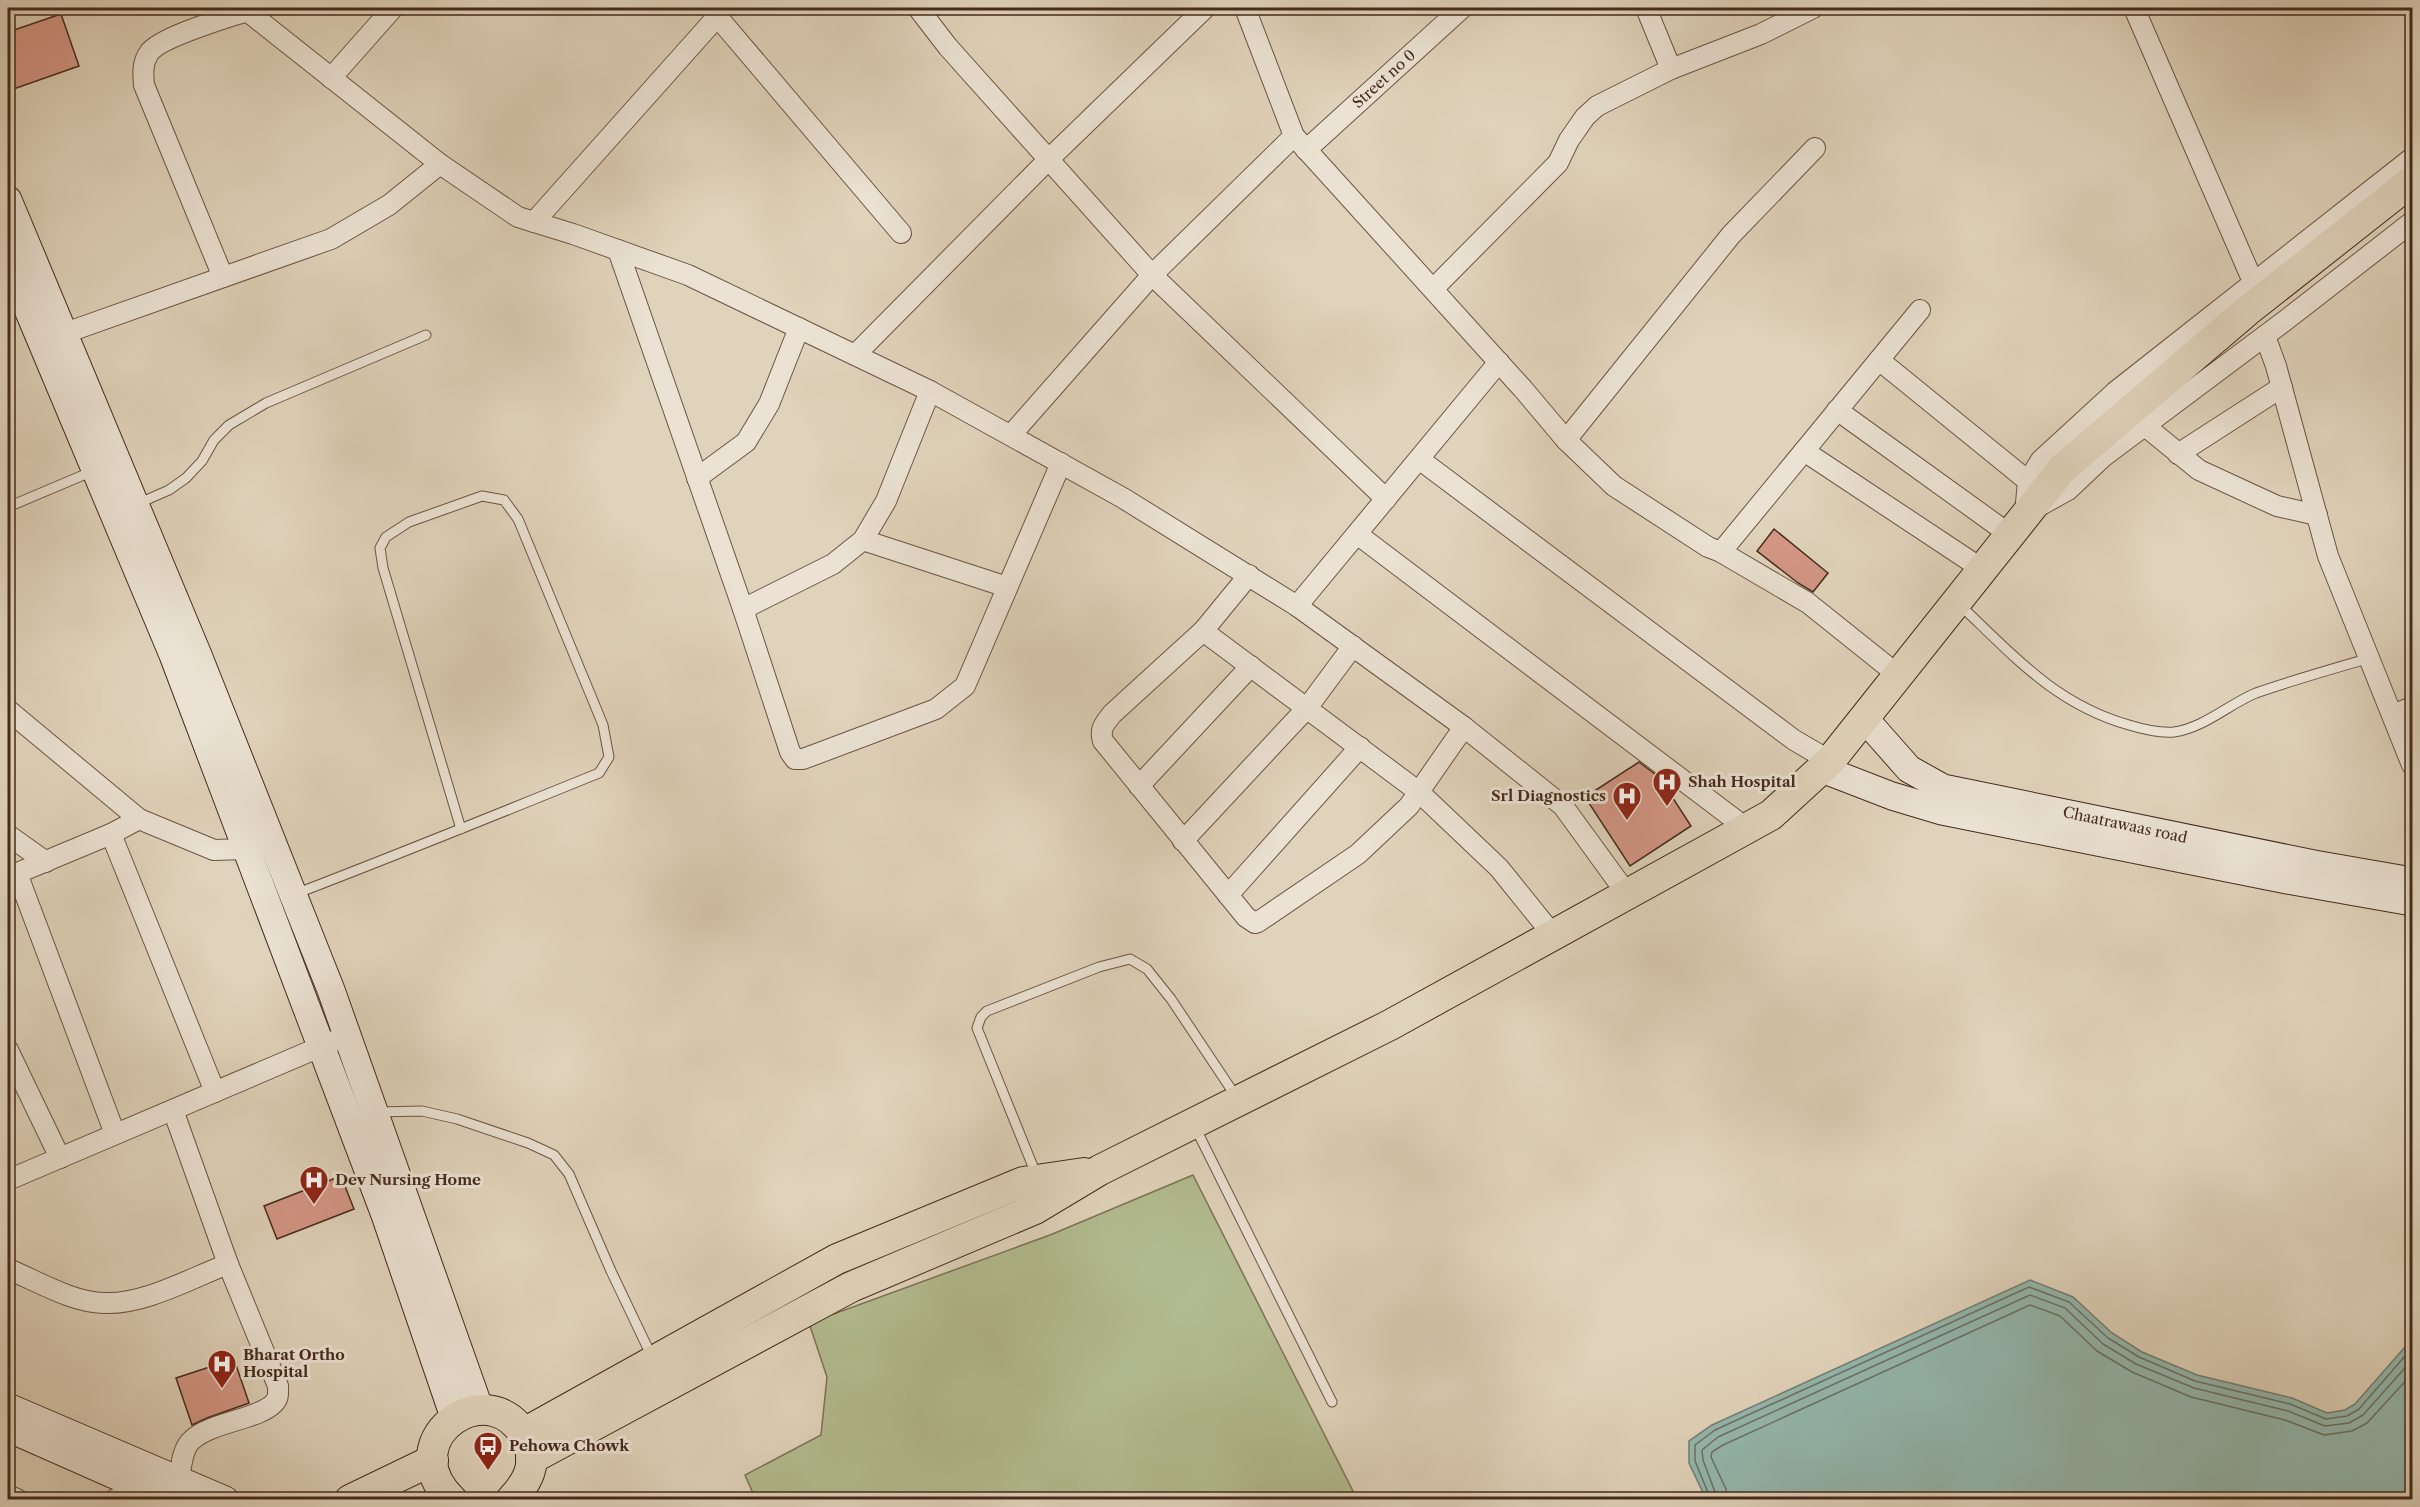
<svg xmlns="http://www.w3.org/2000/svg" width="2420" height="1507" font-family="'Libre Caslon Text',serif">
  <style>
    .green { fill: #b2bc90; stroke: #7c7356; stroke-width: 1.5 }
    .water { fill: #94b8ae; stroke: #747f74; stroke-width: 1.5 }
    .lines { fill: none; stroke-linecap: round; stroke-linejoin: round }
    .shore { stroke: #6c7165; stroke-width: 1.5 }
    .building { fill: #d49786; stroke: #452a1c; stroke-width: 1.5 }
    .lane-casing { stroke: #6c5444; stroke-width: 11 }
    .street-casing { stroke: #6c5444; stroke-width: 22 }
    .secondary-casing { stroke: #452a1c; stroke-width: 29 }
    .primary-casing { stroke: #452a1c; stroke-width: 32 }
    .lane { stroke: #ebe2d3; stroke-width: 9 }
    .street { stroke: #ebe2d3; stroke-width: 20 }
    .secondary { stroke: #ebe2d3; stroke-width: 27 }
    .primary { stroke: #e0d3bb; stroke-width: 30 }
    .labels { text-anchor: middle; stroke-width: 6; stroke-linejoin: round; paint-order: stroke }
    .street-label { font-size: 15px; fill: #452a1c; stroke: #ebe2d3 }
    .poi-label { font-size: 15px; font-weight: bold; fill: #452a1c; stroke: #ebe2d3; text-anchor: start }
  </style>
  <rect width="100%" height="100%" fill="#e0d3bb"/>
  <filter id="stains"><feTurbulence type="fractalNoise" baseFrequency=".00333" numOctaves="4"/><feColorMatrix values="0 0 0 0 .2 0 0 0 0 .09 0 0 0 0 .02 0 0 0 .5 -.17"/></filter>
  <radialGradient id="worn" r=".72"><stop offset=".6" stop-color="#630" stop-opacity="0"/><stop offset="1" stop-color="#630" stop-opacity=".3"/></radialGradient>
  <path class="green" d="M1193 1175 1357 1499 756 1500 745 1475 821 1435 827 1377 809 1323 1050 1235Z"/>
  <path class="water" d="M2030 1280 2073 1297 2112 1333 2142 1352 2197 1375 2292 1398 2327 1413 2345 1410 2355 1404 2412 1339V1499H1706L1689 1463V1441L1712 1425Z"/>
  <g class="lines">
    <g class="shore">
      <path d="M1711 1500 1695 1461V1445L1715 1430 2029 1287 2069 1302 2108 1338 2139 1357 2195 1381 2290 1404 2326 1419 2347 1416 2359 1409 2412 1348"/>
      <path d="M1718 1500 1703 1460 1702 1450 1718 1437 2030 1295 2065 1308 2103 1344 2136 1364 2194 1388 2288 1411 2325 1426 2349 1423 2363 1415 2412 1360"/>
      <path d="M1727 1500 1726 1489 1711 1457 1712 1452 1723 1445 2030 1305 2060 1316 2097 1351 2132 1372 2191 1397 2285 1420 2324 1435 2352 1431 2367 1423 2412 1374"/>
    </g>
  </g>
  <g class="building">
    <path d="M61 14 79 66 8 91V32Z"/>
    <path d="M1774 529 1828 573 1813 592 1798 583 1757 551Z"/>
    <path d="M1639 762 1660 778 1691 826 1630 866 1585 797Z"/>
    <path d="M341 1176 354 1209 277 1239 264 1206Z"/>
    <path d="M234 1359 249 1403 207 1418 192 1425 176 1378Z"/>
  </g>
  <g class="lines">
    <g class="lane-casing">
      <g id="lane">
        <path d="M137 504 169 490 186 478 202 461 214 440 229 425 266 403 426 335"/>
        <path d="M8 507 93 471"/>
        <path d="M1960 605C2014 656 2055 704 2129 725 2142 729 2160 733 2174 732 2204 728 2229 704 2256 693 2293 680 2332 669 2370 658"/>
        <path d="M295 894C397 855 498 814 599 773L609 757 603 725 518 519 504 500 482 496 409 522 386 537 380 548 383 568 461 829"/>
        <path d="M378 1112 422 1111 457 1119 528 1143 554 1155 569 1174 611 1271 652 1357"/>
        <path d="M1195 1127 1332 1402"/>
        <path d="M1036 1174 977 1028 981 1017 987 1011 1099 967 1130 959 1147 969 1171 999 1237 1098"/>
      </g>
    </g>
    <g class="street-casing">
      <g id="street">
        <path d="M245 8 247 11 440 164 518 217 573 234 688 275 930 391 1123 498 1297 606 1464 727 1563 806 1627 894"/>
        <path d="M710 8 901 233"/>
        <path d="M918 8 948 47 1152 275 1386 499"/>
        <path d="M1245 8 1294 136 1523 389 1566 440 1614 486 1708 547 1721 552 1808 603 1898 675"/>
        <path d="M1646 8 1671 69"/>
        <path d="M2134 8 2254 284"/>
        <path d="M331 78 393 8"/>
        <path d="M1306 150 1462 8"/>
        <path d="M534 222 716 18"/>
        <path d="M618 250 743 609 790 752 795 759H803L936 709 965 686 1061 463"/>
        <path d="M223 277 144 85C143 74 142 63 149 53 160 37 226 18 247 11"/>
        <path d="M1433 289 1558 163 1569 140 1585 117 1597 106 1671 69 1761 34 1813 8"/>
        <path d="M2265 336 2276 366 2328 556 2412 765"/>
        <path d="M51 338 331 239 389 205 440 164"/>
        <path d="M855 355 1049 159 1205 8"/>
        <path d="M1879 360 2028 481"/>
        <path d="M1837 410 2009 534"/>
        <path d="M2145 426 2199 470 2277 506 2317 515"/>
        <path d="M1011 435 1152 275 1294 136"/>
        <path d="M1566 440 1731 235 1815 148"/>
        <path d="M1804 451 1982 569"/>
        <path d="M2178 454 2282 387"/>
        <path d="M1419 459 1794 740 1830 761"/>
        <path d="M697 478 746 442 769 404 799 328"/>
        <path d="M2041 505 2068 490 2103 457 2286 320 2412 222"/>
        <path d="M2025 514 2028 481 2041 460 2115 392 2412 158"/>
        <path d="M1357 534 1746 828"/>
        <path d="M863 540 1007 587"/>
        <path d="M1721 552 1920 310"/>
        <path d="M1249 575 1203 631 1112 714C1105 723 1099 729 1103 741L1246 917 1255 923 1258 922 1358 854 1409 806 1464 727"/>
        <path d="M1297 606 1499 362"/>
        <path d="M743 609 833 564 863 540 886 501 930 391"/>
        <path d="M1203 631 1419 792 1499 868 1553 935"/>
        <path d="M8 710 139 819 214 850 246 849"/>
        <path d="M2393 715 2412 707"/>
        <path d="M1139 786 1251 666"/>
        <path d="M111 834 215 1092"/>
        <path d="M8 835 46 862"/>
        <path d="M1183 841 1307 708 1353 646"/>
        <path d="M17 873 115 1134"/>
        <path d="M8 877 111 834 139 819"/>
        <path d="M1228 895 1360 747"/>
        <path d="M8 1050 60 1158"/>
        <path d="M8 1180 334 1041"/>
        <path d="M8 1269C37 1281 71 1302 104 1303 144 1305 191 1278 228 1264L173 1110"/>
        <path d="M179 1480C181 1468 182 1448 192 1440 211 1422 260 1419 274 1403 279 1398 278 1393 278 1386L228 1264"/>
        <path d="M8 1495 19 1500"/>
        <path d="M114 1500 143 1487"/>
      </g>
    </g>
    <g class="secondary-casing">
      <g id="secondary">
        <path d="M8 200 198 655 331 990 480 1410"/>
        <path d="M8 262 173 655 385 1215 454 1417"/>
        <path d="M1864 718 1909 769 1943 788 2314 864 2412 881"/>
        <path d="M1822 769 1892 796 1942 811 2287 880 2412 902"/>
        <path d="M8 1407 225 1500"/>
        <path d="M8 1428 171 1500"/>
      </g>
    </g>
    <g class="primary-casing">
      <g id="primary">
        <path d="M524 1433 837 1259 1023 1182 1084 1173"/>
        <path d="M531 1459 851 1287 1035 1209 1100 1170 1390 1025 1771 815 1830 761 2063 468 2247 311 2412 181"/>
        <path d="M350 1500 433 1460"/>
        <path d="M452 1500C387 1437 498 1365 529 1446 537 1467 525 1485 511 1500"/>
      </g>
    </g>
    <use href="#lane" class="lane"/>
    <use href="#street" class="street"/>
    <use href="#secondary" class="secondary"/>
    <use href="#primary" class="primary"/>
  </g>
  <defs>
    <g id="hospital-pin" transform="scale(1.5)"><path d="M0 17L-7.5 6A9.5 9.5 0 1 1 7.5 6Z" fill="#8f2418" stroke="#ebe2d3"/><path d="M-5-5h3v3.5h4V-5h3V5h-3V1.5h-4V5h-3Z" fill="#fff"/></g>
    <g id="bus-pin" transform="scale(1.5)"><path d="M0 17L-7.5 6A9.5 9.5 0 1 1 7.5 6Z" fill="#8f2418" stroke="#ebe2d3"/><path d="M-5-6H5V4H4V6H2V4H-2V6H-4V4H-5ZM-3.5-4V0h7V-4ZM-3.5 1.2v1.5H-2V1.2ZM2 1.2v1.5H3.5V1.2Z" fill="#fff"/></g>
  </defs>
  <g fill-rule="evenodd">
    <use href="#hospital-pin" x="1667" y="782"/>
    <use href="#hospital-pin" x="1627" y="796"/>
    <use href="#hospital-pin" x="314" y="1180"/>
    <use href="#hospital-pin" x="222" y="1364"/>
    <use href="#bus-pin" x="488" y="1446"/>
  </g>
  <g class="labels">
    <g class="street-label">
      <text transform="translate(1384 79) rotate(-42)" y="5">Street no 0</text>
      <text transform="translate(2125 825) rotate(12)" y="5">Chaatrawaas road</text>
    </g>
    <g class="poi-label">
      <text x="1688" y="787">Shah Hospital</text>
      <text x="1606" y="801" text-anchor="end">Srl Diagnostics</text>
      <text x="335" y="1185">Dev Nursing Home</text>
      <text x="243" y="1360">Bharat Ortho<tspan x="243" dy="17">Hospital</tspan></text>
      <text x="509" y="1451">Pehowa Chowk</text>
    </g>
  </g>
  <rect width="2420" height="1507" fill="none" stroke="#e0d3bb" stroke-width="30"/>
  <rect x="9" y="9" width="2402" height="1489" fill="none" stroke="#452a1c" stroke-width="3"/>
  <rect x="15" y="15" width="2390" height="1477" fill="none" stroke="#452a1c" stroke-width="1.5"/>
  <rect width="100%" height="100%" filter="url(#stains)"/>
  <rect width="100%" height="100%" fill="url(#worn)"/>
</svg>
